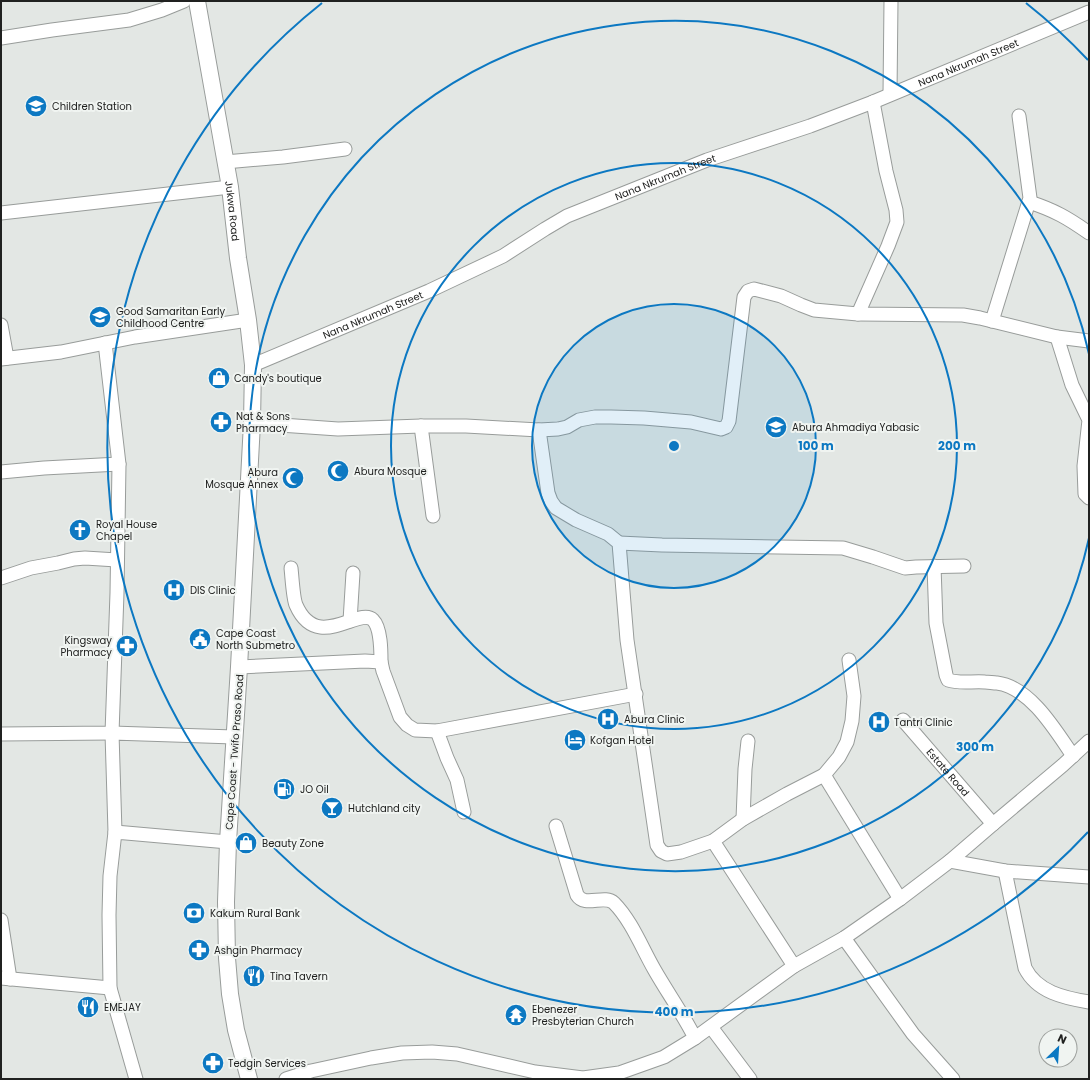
<svg xmlns="http://www.w3.org/2000/svg" width="1090" height="1080" font-family="Poppins,sans-serif">
  <style>
    .lines { fill: none; stroke-linecap: round; stroke-linejoin: round }
    .minor-casing { stroke: #989c9a; stroke-width: 15 }
    .major-casing { stroke: #989c9a; stroke-width: 18 }
    .minor { stroke: #fff; stroke-width: 13 }
    .major { stroke: #fff; stroke-width: 16 }
    .ring { fill: none; stroke: #0c78c2; stroke-width: 2 }
    .labels { text-anchor: middle; stroke-width: 4; stroke-linejoin: round; paint-order: stroke }
    .street-label { font-size: 10px; fill: #202120; stroke: #f0f4f1 }
    .poi-label { font-size: 10px; fill: #202120; stroke: #f0f4f1; text-anchor: start }
    .centre { fill: #0c78c2; stroke: #f0f4f1; stroke-width: 2 }
    .ring-label { font-size: 12px; text-anchor: middle; font-weight: bold; fill: #0c78c2; stroke: #f0f4f1; stroke-width: 4; stroke-linejoin: round; paint-order: stroke }
  </style>
  <rect width="100%" height="100%" fill="#e3e7e4"/>
  <g class="lines">
    <g class="minor-casing">
      <g id="minor">
        <path d="M1 38 52 30 129 20 162 10 184 1"/>
        <path d="M890 94 891 1"/>
        <path d="M873 102 886 171 896 210 897 222 888 246 858 314 963 315 980 318 1057 337 1089 341"/>
        <path d="M225 162 283 157 345 149"/>
        <path d="M1029 202C1054 210 1068 218 1089 233"/>
        <path d="M1 213 230 187"/>
        <path d="M992 321 1030 198 1019 116"/>
        <path d="M1 325 7 358"/>
        <path d="M1057 337 1072 385 1089 420 1084 466 1085 494 1089 498"/>
        <path d="M1 359 61 352 135 337 248 320"/>
        <path id="s1" d="M253 365 429 291 503 256 545 229 567 216 707 160 810 126 873 102 1089 12"/>
        <path d="M252 423 338 429 421 426H466L539 430 558 429 567 427 579 420 595 417H611L644 418 691 422 721 429 726 427 729 421 744 297 748 291 754 289 781 296 801 305 814 310 858 314"/>
        <path d="M421 426 433 516"/>
        <path d="M539 430 548 493 551 501 556 508 576 520 608 534 619 543 627 640 657 845 661 851 667 854 681 852 713 841 743 819 787 794 824 775 839 757 847 742 852 721 854 696 849 660"/>
        <path d="M1 472 44 468 119 464"/>
        <path d="M619 543 662 545 843 548 873 557 905 568 916 567 964 566"/>
        <path d="M934 566 936 623 946 675 948 680C960 684 972 681 985 682 989 682 993 683 997 683 1030 687 1056 731 1073 756"/>
        <path d="M291 568C292 576 293 598 296 605 317 653 359 606 373 620 381 628 381 651 381 662"/>
        <path d="M1 578 31 568 58 563 74 559 85 558 117 560"/>
        <path d="M350 621 353 573"/>
        <path d="M239 667 365 661 381 662 383 671 400 717 407 725 415 730 437 731 636 694"/>
        <path id="s2" d="M903 720 993 824"/>
        <path d="M437 731 447 758 457 780 464 812"/>
        <path d="M1 734 112 733 117 593 119 464 105 343"/>
        <path d="M824 775 900 899"/>
        <path d="M743 819 745 769 748 741"/>
        <path d="M556 826 577 895C585 908 604 894 614 903 631 920 642 948 654 969 667 992 683 1014 695 1038"/>
        <path d="M115 832 112 733 234 737"/>
        <path d="M713 841 794 966"/>
        <path d="M950 861 1005 871 1089 877"/>
        <path d="M1005 871 1025 968C1037 992 1064 998 1089 1002"/>
        <path d="M1 920 10 979"/>
        <path d="M844 938 913 1034 953 1079"/>
        <path d="M1 978 110 988"/>
        <path d="M711 1027 750 1079"/>
        <path d="M136 1079 110 988 109 915 110 876 115 832 228 842"/>
        <path d="M286 1079 311 1071 371 1058 402 1053 432 1052 457 1054 535 1072 583 1078 619 1073 664 1057 695 1038 794 966 844 938 900 899 950 861 993 824 1063 765 1089 741"/>
      </g>
    </g>
    <g class="major-casing">
      <g id="major">
        <path id="s3" d="M197 1 230 187 238 258 248 320 253 365 252 423 239 667 228 842 226 902 227 958 230 994 236 1030 249 1079"/>
      </g>
    </g>
    <use href="#minor" class="minor"/>
    <use href="#major" class="major"/>
  </g>
  <circle cx="674" cy="446" r="142" fill="#0c78c2" fill-opacity=".12"/>
  <g class="ring">
    <circle cx="674" cy="446" r="142"/>
    <circle cx="674" cy="446" r="283"/>
    <path d="M1089 538A425 425 0 1 1 1089 354"/>
    <path d="M1088 832A566 566 0 1 1 322 3M1026 3A566 566 0 0 1 1088 60"/>
  </g>
  <defs>
    <g id="school-disc" transform="scale(1.15)"><circle r="9.5" fill="#0c78c2" stroke="#f0f4f1"/><path d="M0-5L7-2L0 1L-7-2ZM-4 1L0 2.5L4 1V4Q0 6-4 4Z" fill="#fff"/></g>
    <g id="shop-disc" transform="scale(1.15)"><circle r="9.5" fill="#0c78c2" stroke="#f0f4f1"/><path d="M-5-2.5h2.3a2.7 3.5 0 0 1 5.4 0H5L5.5 6h-11ZM-1.5-2.5h3a1.5 2.3 0 0 0-3 0Z" fill="#fff"/></g>
    <g id="pharmacy-disc" transform="scale(1.15)"><circle r="9.5" fill="#0c78c2" stroke="#f0f4f1"/><path d="M-2-6h4v4h4v4h-4v4h-4v-4h-4v-4h4Z" fill="#fff"/></g>
    <g id="mosque-disc" transform="scale(1.15)"><circle r="9.5" fill="#0c78c2" stroke="#f0f4f1"/><path d="M3.5-4.9A6 6 0 1 0 3.5 4.9A5 5 0 1 1 3.5-4.9Z" fill="#fff"/></g>
    <g id="church-disc" transform="scale(1.15)"><circle r="9.5" fill="#0c78c2" stroke="#f0f4f1"/><path d="M-1.2-6h2.4v3.5h3.3v2.4h-3.3V6h-2.4V-.1h-3.3v-2.4h3.3Z" fill="#fff"/></g>
    <g id="hospital-disc" transform="scale(1.15)"><circle r="9.5" fill="#0c78c2" stroke="#f0f4f1"/><path d="M-5-5h3v3.5h4V-5h3V5h-3V1.5h-4V5h-3Z" fill="#fff"/></g>
    <g id="civic-disc" transform="scale(1.15)"><circle r="9.5" fill="#0c78c2" stroke="#f0f4f1"/><path d="M-.6-6.5H3V-4.5H.6V-3L4-1V1h2V6H-6V1h2V-1L-.6-3ZM-1.2 2.5V6h2.4V2.5Z" fill="#fff"/></g>
    <g id="hotel-disc" transform="scale(1.15)"><circle r="9.5" fill="#0c78c2" stroke="#f0f4f1"/><path d="M-6-4.5h1.5V1H6V5H4.5V3h-9V5H-6ZM-4 0a1.8 1.8 0 1 1 3.6 0ZM.5 0V-2.5h3Q6-2.5 6 0Z" fill="#fff"/></g>
    <g id="fuel-disc" transform="scale(1.15)"><circle r="9.5" fill="#0c78c2" stroke="#f0f4f1"/><path d="M-5.5-6h7V0h2V4h1.3V-2.5L3-4.5l.8-.8L6-3V5H2.5V1h-1V6h-7ZM-4.2-4.7v3.2H.2V-4.7Z" fill="#fff"/></g>
    <g id="bar-disc" transform="scale(1.15)"><circle r="9.5" fill="#0c78c2" stroke="#f0f4f1"/><path d="M-6-5H6L.8 .8V4.5H3.5V6h-7V4.5H-.8V.8Z" fill="#fff"/></g>
    <g id="bank-disc" transform="scale(1.15)"><circle r="9.5" fill="#0c78c2" stroke="#f0f4f1"/><path d="M-6-4H6V4H-6ZM0-2.3a2.3 2.3 0 1 0 0 4.6a2.3 2.3 0 1 0 0-4.6Z" fill="#fff"/></g>
    <g id="restaurant-disc" transform="scale(1.15)"><circle r="9.5" fill="#0c78c2" stroke="#f0f4f1"/><path d="M-5-6h1v4h1v-4h1v4h1v-4h1v5L-1.5 .5V6h-2V.5L-5-1ZM5-6V6H3V1.5H1.5Q1.5-4 5-6Z" fill="#fff"/></g>
    <g id="temple-disc" transform="scale(1.15)"><circle r="9.5" fill="#0c78c2" stroke="#f0f4f1"/><path d="M0-6L5-2H3V0L6.5 2.5H4V6H1.5V3h-3V6H-4V2.5H-6.5L-3 0V-2H-5Z" fill="#fff"/></g>
  </defs>
  <g fill-rule="evenodd">
    <use href="#school-disc" x="36" y="106"/>
    <use href="#school-disc" x="100" y="317"/>
    <use href="#shop-disc" x="219" y="378"/>
    <use href="#pharmacy-disc" x="221" y="422"/>
    <use href="#school-disc" x="776" y="427"/>
    <use href="#mosque-disc" x="338" y="471"/>
    <use href="#mosque-disc" x="293" y="478"/>
    <use href="#church-disc" x="80" y="530"/>
    <use href="#hospital-disc" x="174" y="590"/>
    <use href="#civic-disc" x="200" y="639"/>
    <use href="#pharmacy-disc" x="127" y="646"/>
    <use href="#hospital-disc" x="608" y="719"/>
    <use href="#hospital-disc" x="879" y="722"/>
    <use href="#hotel-disc" x="575" y="740"/>
    <use href="#fuel-disc" x="284" y="789"/>
    <use href="#bar-disc" x="332" y="808"/>
    <use href="#shop-disc" x="246" y="843"/>
    <use href="#bank-disc" x="194" y="913"/>
    <use href="#pharmacy-disc" x="199" y="950"/>
    <use href="#restaurant-disc" x="254" y="976"/>
    <use href="#restaurant-disc" x="88" y="1007"/>
    <use href="#temple-disc" x="516" y="1015"/>
    <use href="#pharmacy-disc" x="213" y="1063"/>
  </g>
  <g class="labels">
    <g class="street-label">
      <text dy="4" stroke="none"><textPath href="#s1" startOffset="778">Nana Nkrumah Street</textPath></text>
      <text dy="4" stroke="none"><textPath href="#s1" startOffset="454">Nana Nkrumah Street</textPath></text>
      <text dy="4" stroke="none"><textPath href="#s3" startOffset="213">Jukwa Road</textPath></text>
      <text dy="4" stroke="none"><textPath href="#s1" startOffset="130">Nana Nkrumah Street</textPath></text>
      <text transform="translate(234 752) rotate(-86)" y="4">Cape Coast - Twifo Praso Road</text>
      <text dy="4" stroke="none"><textPath href="#s2" startOffset="69">Estate Road</textPath></text>
    </g>
    <g class="poi-label">
      <text x="52" y="110">Children Station</text>
      <text x="116" y="315">Good Samaritan Early<tspan x="116" dy="12">Childhood Centre</tspan></text>
      <text x="234" y="382">Candy's boutique</text>
      <text x="236" y="420">Nat &amp; Sons<tspan x="236" dy="12">Pharmacy</tspan></text>
      <text x="792" y="431">Abura Ahmadiya Yabasic</text>
      <text x="354" y="475">Abura Mosque</text>
      <text x="278" y="476" text-anchor="end">Abura<tspan x="278" dy="12">Mosque Annex</tspan></text>
      <text x="96" y="528">Royal House<tspan x="96" dy="12">Chapel</tspan></text>
      <text x="190" y="594">DIS Clinic</text>
      <text x="216" y="637">Cape Coast<tspan x="216" dy="12">North Submetro</tspan></text>
      <text x="112" y="644" text-anchor="end">Kingsway<tspan x="112" dy="12">Pharmacy</tspan></text>
      <text x="624" y="723">Abura Clinic</text>
      <text x="894" y="726">Tantri Clinic</text>
      <text x="590" y="744">Kofgan Hotel</text>
      <text x="300" y="793">JO Oil</text>
      <text x="348" y="812">Hutchland city</text>
      <text x="262" y="847">Beauty Zone</text>
      <text x="210" y="917">Kakum Rural Bank</text>
      <text x="214" y="954">Ashgin Pharmacy</text>
      <text x="270" y="980">Tina Tavern</text>
      <text x="104" y="1011">EMEJAY</text>
      <text x="532" y="1013">Ebenezer<tspan x="532" dy="12">Presbyterian Church</tspan></text>
      <text x="228" y="1067">Tedgin Services</text>
    </g>
  </g>
  <circle cx="674" cy="446" r="6" class="centre"/>
  <g class="ring-label">
    <text x="816" y="450">100 m</text>
    <text x="957" y="450">200 m</text>
    <text x="975" y="751">300 m</text>
    <text x="674" y="1016">400 m</text>
  </g>
  <rect width="1090" height="1080" fill="none" stroke="#202120" stroke-width="4"/>
  <g transform="translate(1058 1048) rotate(25)"><circle r="19" fill="#f0f4f1" stroke="#9da09d"/>
  <path d="M0-3L7 15L0 10L-7 15Z" fill="#0c78c2"/>
  <text y="-6" font-size="11" font-weight="bold" text-anchor="middle" fill="#202120">N</text>
  </g>
</svg>
